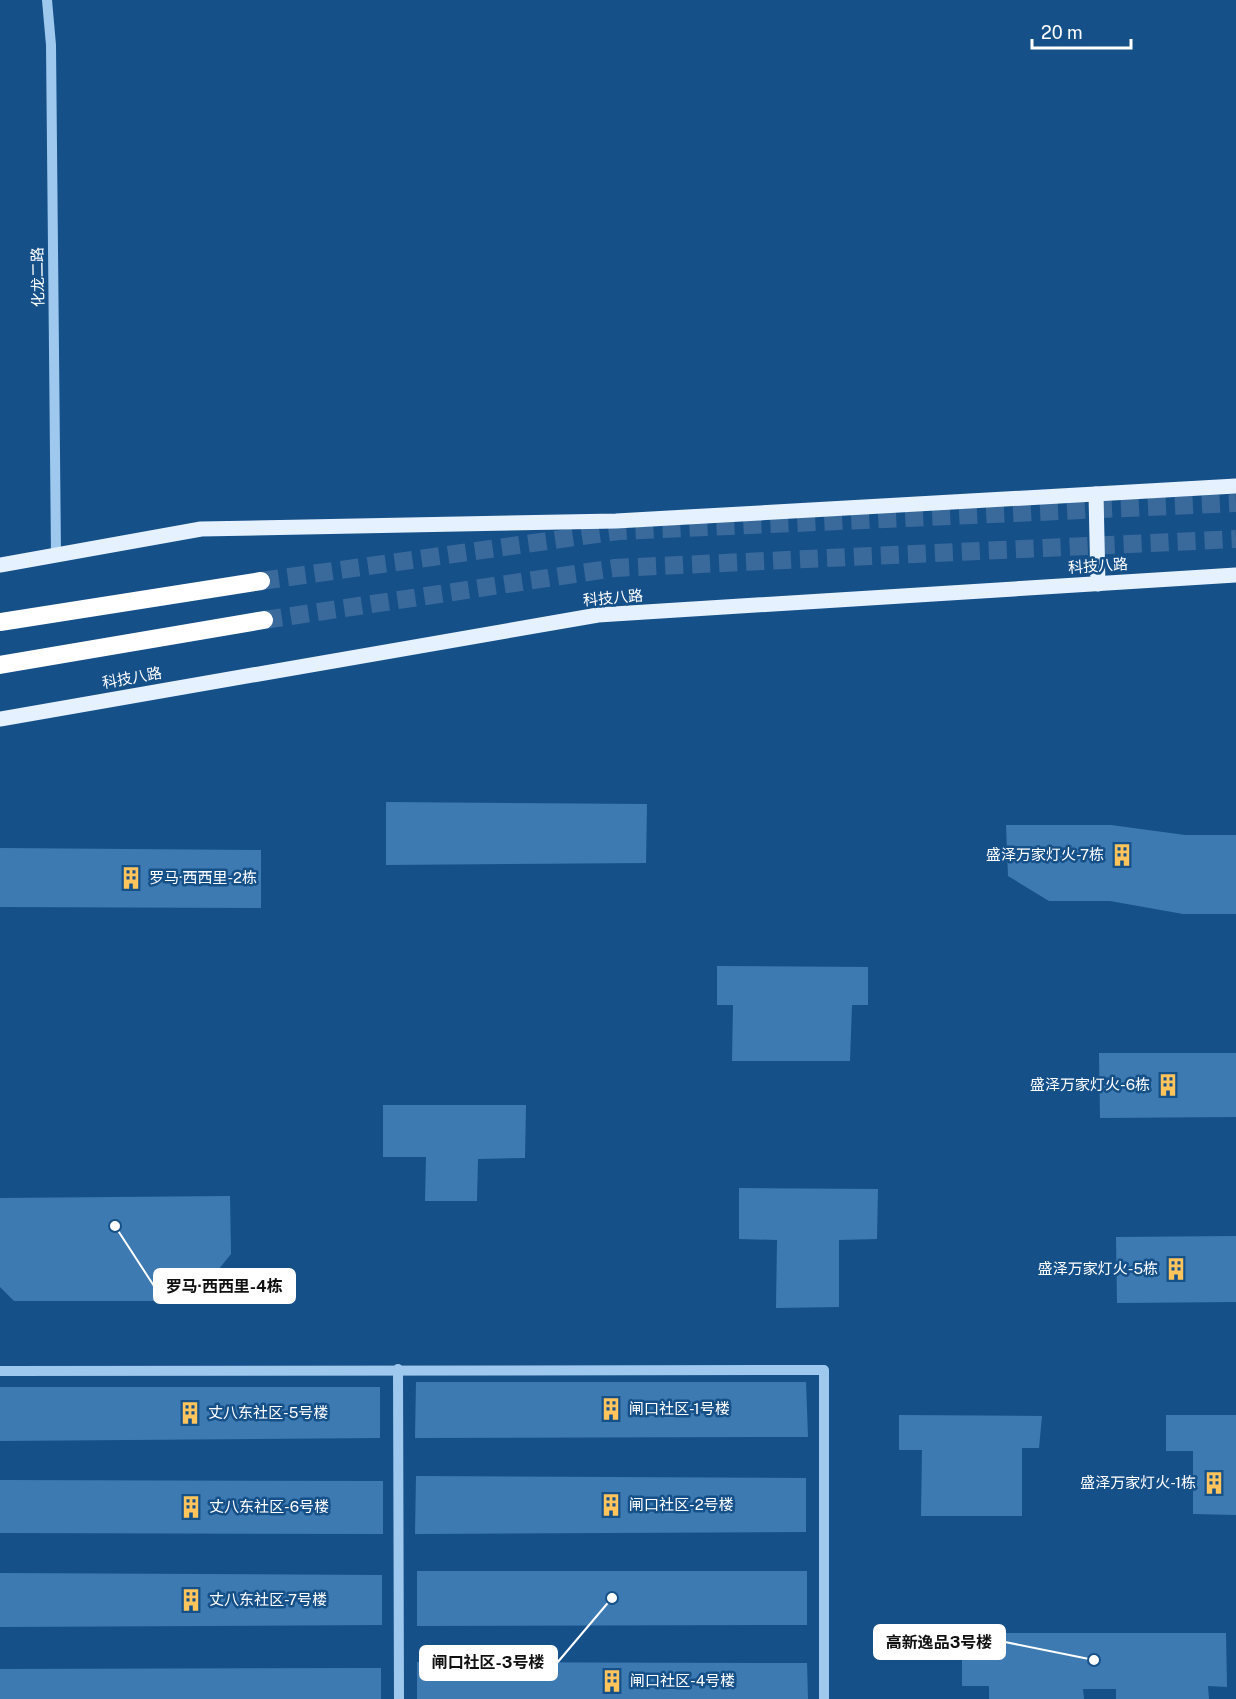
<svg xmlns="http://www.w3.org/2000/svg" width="1236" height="1699" font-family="'Public Sans','Noto Sans SC',sans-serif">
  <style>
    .building { fill: #3e7ab2 }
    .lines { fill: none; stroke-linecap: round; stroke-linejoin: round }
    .highway-tunnel { stroke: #396a9b; stroke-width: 18; stroke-dasharray: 18 9; stroke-linecap: butt }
    .minor { stroke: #9ec8ee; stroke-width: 10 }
    .major { stroke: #e5f1ff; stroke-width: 15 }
    .highway { stroke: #fff; stroke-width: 18 }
    .labels { text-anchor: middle; stroke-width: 5; stroke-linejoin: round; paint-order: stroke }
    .street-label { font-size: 15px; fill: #fff; stroke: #165089 }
    .poi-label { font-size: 15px; fill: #fff; stroke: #165089; text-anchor: start }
    .leader { fill: none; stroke: #fff; stroke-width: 2 }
    .callout-dot { fill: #fff; stroke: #165089; stroke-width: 2 }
    .callout { fill: #fff; stroke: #fff; stroke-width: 2 }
    .callout-label { font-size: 16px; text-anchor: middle; font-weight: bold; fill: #111 }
  </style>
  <rect width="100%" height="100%" fill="#165089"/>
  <g class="building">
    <path d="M386 802 647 804 646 863 386 865Z"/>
    <path d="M1006 825H1111L1185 835H1236V914H1183L1110 901H1049L1008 876Z"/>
    <path d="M0 848 261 850V908L0 907Z"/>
    <path d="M717 966 868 967V1005H852L850 1061H732L733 1005H717Z"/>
    <path d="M1099 1053H1236V1117L1100 1118Z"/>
    <path d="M383 1105H526L525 1158 478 1159 477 1201H425L426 1157H383Z"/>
    <path d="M739 1188 878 1189 877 1239 839 1240V1307L776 1308 777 1240 739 1239Z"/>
    <path d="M230 1196 231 1254 193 1301H14L0 1287V1198Z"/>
    <path d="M1236 1236V1302L1117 1303 1116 1237Z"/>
    <path d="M416 1382H806L808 1437 415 1438Z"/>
    <path d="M0 1387H380V1438L0 1441Z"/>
    <path d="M899 1415 1042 1416 1039 1448H1022V1516H921L922 1450H899Z"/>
    <path d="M1166 1415H1236V1515L1193 1514V1451H1166Z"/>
    <path d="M416 1476 806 1478V1532L415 1534Z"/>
    <path d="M0 1480 383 1481V1534L0 1533Z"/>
    <path d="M417 1571H807V1625L417 1626Z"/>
    <path d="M0 1573 382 1575V1625L0 1627Z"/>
    <path d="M962 1633H1226L1227 1687 1208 1686 1209 1699H1116V1689H1083L1084 1699H989V1686H962Z"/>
    <path d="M417 1662 807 1663 808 1699H417Z"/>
    <path d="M381 1668V1699H0V1669Z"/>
  </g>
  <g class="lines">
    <g class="highway-tunnel">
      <path d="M261 581 619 531 1236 503"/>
      <path d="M264 620 615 568 1236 539"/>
    </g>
    <g class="minor">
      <path d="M47 0 51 45 56 555"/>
      <path d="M398 1369 399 1699"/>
      <path d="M0 1371 824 1370V1699"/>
    </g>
    <g class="major">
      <path d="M1096 494 1098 584"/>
      <path d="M0 565 201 529 616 521 1236 486"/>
      <path d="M0 719 598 615 1236 575"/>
    </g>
    <g class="highway">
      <path d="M0 622 261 581"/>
      <path d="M0 665 264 620"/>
    </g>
  </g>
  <defs>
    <g id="building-bare" transform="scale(1.8)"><path d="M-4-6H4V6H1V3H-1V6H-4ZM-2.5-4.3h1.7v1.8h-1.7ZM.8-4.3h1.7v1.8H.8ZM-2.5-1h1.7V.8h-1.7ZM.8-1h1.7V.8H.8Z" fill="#ffc45b" stroke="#165089" stroke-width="2.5" paint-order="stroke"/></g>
  </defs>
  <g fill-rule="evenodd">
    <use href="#building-bare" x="1122" y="855"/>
    <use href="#building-bare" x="131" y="878"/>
    <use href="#building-bare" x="1168" y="1085"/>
    <use href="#building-bare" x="1176" y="1269"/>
    <use href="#building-bare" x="611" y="1409"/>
    <use href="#building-bare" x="190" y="1413"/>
    <use href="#building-bare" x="1214" y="1483"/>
    <use href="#building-bare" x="611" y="1505"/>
    <use href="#building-bare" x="191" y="1507"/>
    <use href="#building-bare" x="191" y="1600"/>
    <use href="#building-bare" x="612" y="1681"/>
  </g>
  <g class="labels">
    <g class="street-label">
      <text transform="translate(38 277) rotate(-91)" y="5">化龙二路</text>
      <text transform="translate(1098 566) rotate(-4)" y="5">科技八路</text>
      <text transform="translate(613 598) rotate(-5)" y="5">科技八路</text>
      <text transform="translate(132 678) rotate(-10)" y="5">科技八路</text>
    </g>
    <g class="poi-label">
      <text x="1104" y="860" text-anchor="end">盛泽万家灯火-7栋</text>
      <text x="149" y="883">罗马·西西里-2栋</text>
      <text x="1150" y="1090" text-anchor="end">盛泽万家灯火-6栋</text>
      <text x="1158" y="1274" text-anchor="end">盛泽万家灯火-5栋</text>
      <text x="629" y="1414">闸口社区-1号楼</text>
      <text x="208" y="1418">丈八东社区-5号楼</text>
      <text x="1196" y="1488" text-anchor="end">盛泽万家灯火-1栋</text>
      <text x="629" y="1510">闸口社区-2号楼</text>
      <text x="209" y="1512">丈八东社区-6号楼</text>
      <text x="209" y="1605">丈八东社区-7号楼</text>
      <text x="630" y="1686">闸口社区-4号楼</text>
    </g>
  </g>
  <path class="leader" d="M115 1226L154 1286M1094 1660L1005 1642M612 1598L557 1663"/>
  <g class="callout-dot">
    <circle cx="115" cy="1226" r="6"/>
    <circle cx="1094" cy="1660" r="6"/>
    <circle cx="612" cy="1598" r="6"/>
  </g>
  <g class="callout">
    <rect x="154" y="1269" width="141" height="34" rx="6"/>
    <rect x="874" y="1625" width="131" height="34" rx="6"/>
    <rect x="420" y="1646" width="137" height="34" rx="6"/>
  </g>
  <g class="callout-label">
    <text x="224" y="1292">罗马·西西里-4栋</text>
    <text x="939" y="1648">高新逸品3号楼</text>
    <text x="488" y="1668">闸口社区-3号楼</text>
  </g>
  <path d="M1032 39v9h99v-9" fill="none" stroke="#ffffff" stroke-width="3"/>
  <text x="1041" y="39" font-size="18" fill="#ffffff" stroke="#165089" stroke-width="4.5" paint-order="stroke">20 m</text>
</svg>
